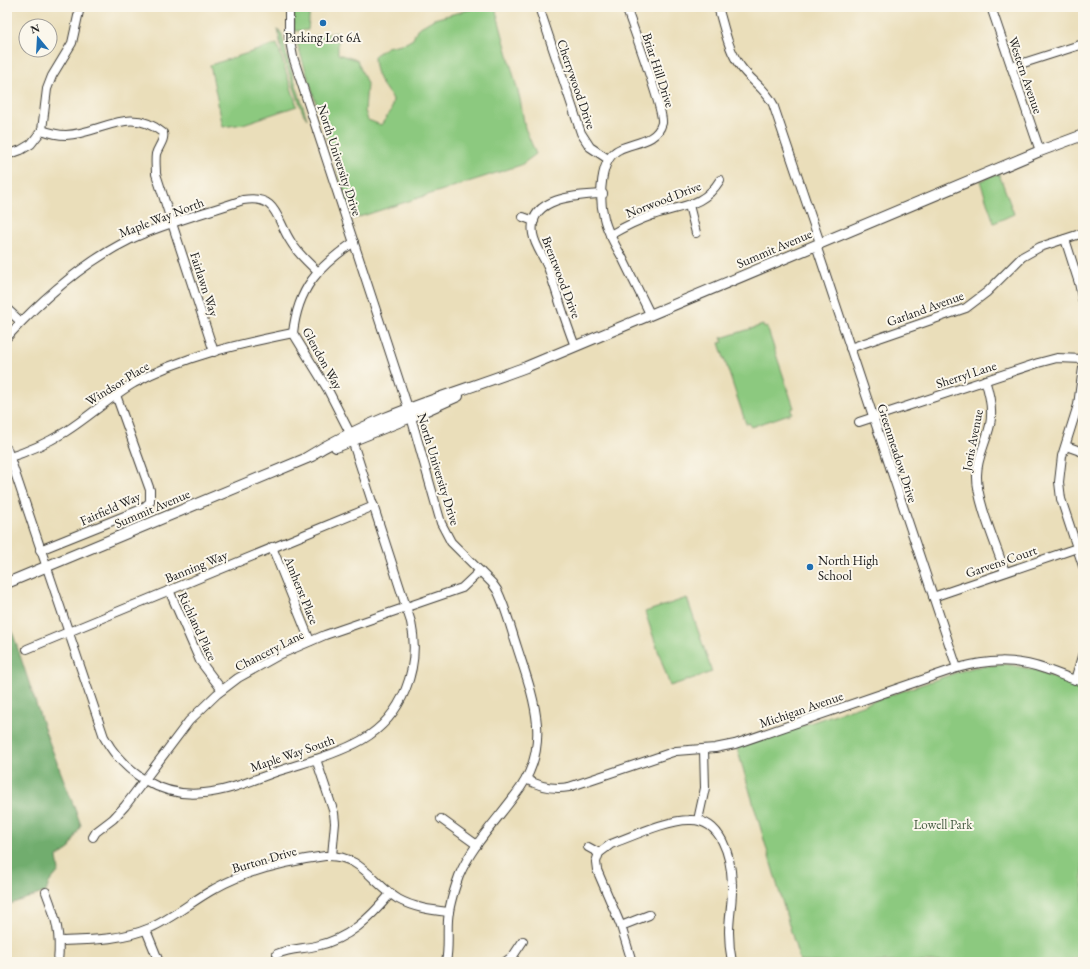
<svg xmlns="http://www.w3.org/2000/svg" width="1090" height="969" font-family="'EB Garamond',serif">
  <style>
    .green { fill: #8cc97f; stroke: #54724e }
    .forest { fill: #71ad6e; stroke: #466445 }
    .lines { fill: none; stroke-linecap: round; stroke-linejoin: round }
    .minor-casing { stroke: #3b3934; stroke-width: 10 }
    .major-casing { stroke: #3b3934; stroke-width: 12 }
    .minor { stroke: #fff; stroke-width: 8 }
    .major { stroke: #fff; stroke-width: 10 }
    .poi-dot { fill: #1f6fb2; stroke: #fbf7ec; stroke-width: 1.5 }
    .labels { text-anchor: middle; stroke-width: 4; stroke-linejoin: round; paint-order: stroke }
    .poi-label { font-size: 13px; fill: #1c1c1c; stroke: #fbf7ec }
    .street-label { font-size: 13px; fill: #1c1c1c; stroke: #fbf7ec }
    .park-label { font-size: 13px; fill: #43593f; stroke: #fbf7ec }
  </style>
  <rect width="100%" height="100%" fill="#fbf7ec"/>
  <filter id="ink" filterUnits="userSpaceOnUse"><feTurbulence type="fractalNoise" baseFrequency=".025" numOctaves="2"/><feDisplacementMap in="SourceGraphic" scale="8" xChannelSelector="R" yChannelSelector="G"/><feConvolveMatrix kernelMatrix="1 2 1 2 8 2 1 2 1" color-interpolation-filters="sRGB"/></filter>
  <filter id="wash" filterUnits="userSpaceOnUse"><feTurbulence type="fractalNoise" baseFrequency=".012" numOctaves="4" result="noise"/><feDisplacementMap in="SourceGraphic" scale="16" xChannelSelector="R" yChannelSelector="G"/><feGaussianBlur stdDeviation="0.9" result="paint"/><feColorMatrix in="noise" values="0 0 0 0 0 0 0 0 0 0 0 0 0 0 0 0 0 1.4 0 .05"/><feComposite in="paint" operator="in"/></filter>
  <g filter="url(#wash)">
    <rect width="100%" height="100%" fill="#eadeba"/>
    <g class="green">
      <path d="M294 7H310L308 30 294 31Z"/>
      <path d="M479 7H495L520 99 525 128 536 154 521 165 353 219 296 40 338 32V54L357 60 367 84 365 111 368 120 381 125 391 111 393 99C382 85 374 75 374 56L387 47 406 43 413 39 417 29 434 19Z"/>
      <path d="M278 29 282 34 287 57 307 119 303 113 282 53Z"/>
      <path d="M277 44 297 106 243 124 223 127 210 65Z"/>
      <path d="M999 174 1014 214 994 223 980 181Z"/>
      <path d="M763 325 764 328 767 327 794 408 791 409 792 413 751 427 749 423 746 424 719 343 723 342 721 338Z"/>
      <path d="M687 598 712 672 670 686 645 612Z"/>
      <path d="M1006 664 1036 670 1064 682 1083 686V955L1063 962H800L737 748 958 672 975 667Z"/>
    </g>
    <path class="forest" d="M7 616 45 731 81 825 69 849 57 857 59 871 49 883 46 892 7 905Z"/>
  </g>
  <g filter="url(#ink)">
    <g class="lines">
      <g class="minor-casing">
        <g id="minor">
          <path d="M289 7V36L293 57 411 417 441 523 451 542 492 583 497 590C506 608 511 629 517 647 532 694 552 741 521 787 501 816 473 843 459 876 454 890 449 905 448 920 447 934 449 948 446 962"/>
          <path d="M539 7 581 133 590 147 608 159"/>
          <path d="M626 7C632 25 664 110 662 123 657 142 635 142 620 149 599 158 599 199 604 218 607 232 615 245 622 257 631 276 641 295 650 314"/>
          <path d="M718 7C724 26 728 51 741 67 751 81 765 88 773 104L820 243"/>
          <path d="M991 7 1040 151"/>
          <path d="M1011 67 1083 44"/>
          <path d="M42 130C50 133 58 135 66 135 102 134 129 104 163 133 165 140 158 147 156 154 155 161 156 167 156 174L214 352"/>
          <path d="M7 155 21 150 31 144 42 130 47 89 52 76 72 43 80 7"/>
          <path d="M689 205 696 233"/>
          <path d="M523 217 534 221"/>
          <path d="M610 235C624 227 638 220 653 215 680 205 703 208 720 180"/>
          <path d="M1065 239 1079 283 1083 302"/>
          <path d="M816 245 957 668"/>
          <path d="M7 309 21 322"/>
          <path d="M7 337C42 299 84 262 131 239 167 222 206 213 243 200 278 194 276 220 291 242 298 254 309 263 318 272"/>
          <path d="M575 346C565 321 558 296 549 270 545 258 535 247 533 234 527 197 578 195 603 194"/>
          <path d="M850 348 966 308 987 292 1022 257 1040 247 1083 233"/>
          <path d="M1083 368 1078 405 1062 456 1059 482 1061 499 1083 566"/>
          <path d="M985 380C990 395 993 410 990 425 986 443 977 457 977 475 976 500 997 547 1005 572"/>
          <path d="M859 422 1038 363 1057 358 1083 359"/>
          <path d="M350 433 328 390 293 333C298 288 318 267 354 242"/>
          <path d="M1066 446 1083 452"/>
          <path d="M7 449 104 737C124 773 161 798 204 793 231 791 257 778 282 770 309 761 337 754 362 740 403 716 421 668 411 622L352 440"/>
          <path d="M7 458C27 452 47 443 65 432 89 417 110 397 134 383 183 356 239 344 293 333"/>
          <path d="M272 547 310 641"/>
          <path d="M40 550 142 509 150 502V490L116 395"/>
          <path d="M169 590 200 661 222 690"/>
          <path d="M933 597 1077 548"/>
          <path d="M27 649 374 506"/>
          <path d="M1075 680 1083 653"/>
          <path d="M316 759 334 813 335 823 332 856"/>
          <path d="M526 779C540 787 553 790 569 787L676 751 715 748 735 744 957 668C987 660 1015 658 1045 669 1058 673 1069 679 1083 682"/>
          <path d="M441 819 477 845"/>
          <path d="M698 820 705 788 704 749"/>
          <path d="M93 837 96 832 113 819 125 806 189 721 217 694 238 678 281 654 325 635 462 588 480 571"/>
          <path d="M588 847 599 853"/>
          <path d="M46 892C56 918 61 934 58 962"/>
          <path d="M621 926 649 915"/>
          <path d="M146 930 159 962"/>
          <path d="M60 941C90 940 122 940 150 928 173 918 192 901 214 889 247 870 288 861 325 856 361 854 372 883 398 899 414 908 432 910 449 912"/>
          <path d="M277 954C290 948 303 949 316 946 349 939 370 918 391 893"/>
          <path d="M505 962 513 956 523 941"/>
          <path d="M632 962 621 926 597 870 596 862 599 853 611 844C633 836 667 820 689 820 722 818 731 858 732 883 733 899 729 916 729 932 729 942 730 952 732 962"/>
          <path d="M1082 962H1083"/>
        </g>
      </g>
      <g class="major-casing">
        <g id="major">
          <path d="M336 447 411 417 458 396"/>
          <path d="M306 458C374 415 452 395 526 367L1040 151 1083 135"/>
          <path d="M7 583 312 456"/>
        </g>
      </g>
      <use href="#minor" class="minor"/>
      <use href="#major" class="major"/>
    </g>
  </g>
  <g class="poi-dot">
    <circle cx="323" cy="23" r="4"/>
    <circle cx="810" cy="567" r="4"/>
  </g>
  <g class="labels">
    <g class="poi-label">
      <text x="323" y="42">Parking Lot 6A</text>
      <text x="818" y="565" text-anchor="start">North High<tspan x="818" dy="15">School</tspan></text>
    </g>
    <g class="street-label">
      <text transform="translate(659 70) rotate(72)" y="5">Briar Hill Drive</text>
      <text transform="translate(1026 75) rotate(71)" y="5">Western Avenue</text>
      <text transform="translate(577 84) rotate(71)" y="5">Cherrywood Drive</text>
      <text transform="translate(340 160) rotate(72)" y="5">North University Drive</text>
      <text transform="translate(663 199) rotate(-21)" y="5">Norwood Drive</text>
      <text transform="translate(161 217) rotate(-21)" y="5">Maple Way North</text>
      <text transform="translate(774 248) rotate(-23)" y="5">Summit Avenue</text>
      <text transform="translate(562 277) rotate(69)" y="5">Brentwood Drive</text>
      <text transform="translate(205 284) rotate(72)" y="5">Fairlawn Way</text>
      <text transform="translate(925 308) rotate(-20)" y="5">Garland Avenue</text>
      <text transform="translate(323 358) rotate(61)" y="5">Glendon Way</text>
      <text transform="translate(966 374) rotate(-18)" y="5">Sherryl Lane</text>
      <text transform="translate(117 383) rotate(-32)" y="5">Windsor Place</text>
      <text transform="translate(972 440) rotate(-79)" y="5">Joris Avenue</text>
      <text transform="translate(898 453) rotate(72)" y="5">Greenmeadow Drive</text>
      <text transform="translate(439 469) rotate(73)" y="5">North University Drive</text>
      <text transform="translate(110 508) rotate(-24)" y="5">Fairfield Way</text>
      <text transform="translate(152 508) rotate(-23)" y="5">Summit Avenue</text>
      <text transform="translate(1001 561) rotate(-19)" y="5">Garvens Court</text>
      <text transform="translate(196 566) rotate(-22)" y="5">Banning Way</text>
      <text transform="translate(302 590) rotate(68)" y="5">Amherst Place</text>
      <text transform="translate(198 626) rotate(65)" y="5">Richland Place</text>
      <text transform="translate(269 650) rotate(-27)" y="5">Chancery Lane</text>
      <text transform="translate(801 709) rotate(-19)" y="5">Michigan Avenue</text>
      <text transform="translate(292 753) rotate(-19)" y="5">Maple Way South</text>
      <text transform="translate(264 859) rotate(-16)" y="5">Burton Drive</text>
    </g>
    <g class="park-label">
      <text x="943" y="829">Lowell Park</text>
    </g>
  </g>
  <rect width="1090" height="969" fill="none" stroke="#fbf7ec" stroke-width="24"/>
  <g transform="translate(38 38) rotate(342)"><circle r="19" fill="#fbf7ec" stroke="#a29f99"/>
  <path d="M0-3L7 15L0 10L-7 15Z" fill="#1f6fb2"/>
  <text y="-6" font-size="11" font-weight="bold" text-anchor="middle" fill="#1c1c1c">N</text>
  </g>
</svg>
